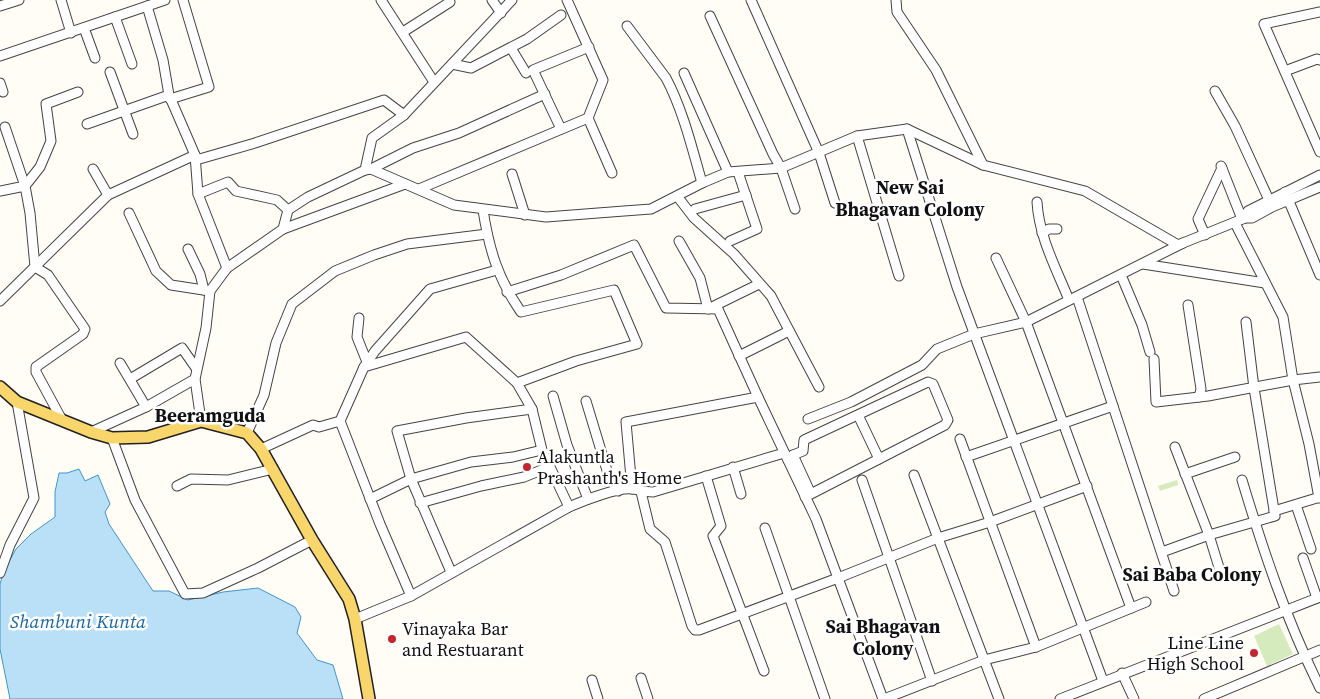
<svg xmlns="http://www.w3.org/2000/svg" width="1320" height="699" font-family="'Source Serif 4',serif">
  <style>
    .green { fill: #d5ebbd }
    .water { fill: #b9e0f7; stroke: #3f96cf }
    .lines { fill: none; stroke-linecap: round; stroke-linejoin: round }
    .minor-casing { stroke: #444; stroke-width: 11 }
    .major-casing { stroke: #222; stroke-width: 14 }
    .minor { stroke: #fff; stroke-width: 9 }
    .major { stroke: #f9d66b; stroke-width: 11 }
    .poi-dot { fill: #c4262e; stroke: #fff; stroke-width: 2 }
    .labels { text-anchor: middle; stroke-width: 5; stroke-linejoin: round; paint-order: stroke }
    .poi-label { font-size: 18px; fill: #111; stroke: #fff; text-anchor: start }
    .neighbourhood-label { font-size: 19px; font-weight: bold; fill: #111; stroke: #fff }
    .water-label { font-size: 19px; font-style: italic; fill: #1768a6; stroke: #fff }
  </style>
  <rect width="100%" height="100%" fill="#fffdf5"/>
  <g class="green">
    <path d="M1177 480 1178 485 1160 491 1158 486Z"/>
    <path d="M1279 624 1293 654 1267 666 1254 636Z"/>
  </g>
  <path class="water" d="M79 469 85 481 98 475 110 504 105 512 109 524 153 591H169L188 600 223 592 258 588 295 607 301 617 297 633 317 660 333 665 343 699H10L0 649V584L4 571 16 549 31 534 55 517V492L59 473H67Z"/>
  <g class="lines">
    <g class="minor-casing">
      <g id="minor">
        <path d="M61 0 71 33"/>
        <path d="M381 0 434 82"/>
        <path d="M492 0 501 13"/>
        <path d="M751 0 819 153 835 203"/>
        <path d="M896 0 897 12 936 70 983 165"/>
        <path d="M0 6 19 0"/>
        <path d="M147 6 163 60 169 95 195 155 198 194 227 268"/>
        <path d="M1320 12 1264 24 1320 152"/>
        <path d="M710 16 773 154 781 168 795 209"/>
        <path d="M115 17 132 64"/>
        <path d="M627 26 666 78C683 110 692 148 702 183"/>
        <path d="M84 28 95 58"/>
        <path d="M403 32 450 2"/>
        <path d="M511 48 526 73"/>
        <path d="M0 56 165 0"/>
        <path d="M452 64 471 68 527 39 561 15"/>
        <path d="M1285 71 1317 59 1320 60"/>
        <path d="M110 72 133 134"/>
        <path d="M684 73 728 172"/>
        <path d="M0 83 3 92"/>
        <path d="M1215 91 1235 126 1269 200"/>
        <path d="M170 99 209 87 183 0"/>
        <path d="M588 118 612 173"/>
        <path d="M87 124 169 95"/>
        <path d="M561 129 533 70 589 47"/>
        <path d="M907 129 957 287 1103 681"/>
        <path d="M857 136 899 276"/>
        <path d="M196 160 255 143 384 100 404 115"/>
        <path d="M1221 166 1242 219"/>
        <path d="M93 169 108 195"/>
        <path d="M371 169 413 148 459 133 545 94"/>
        <path d="M365 170 371 169 454 205 546 217 624 211 651 209 702 183 728 172 781 168 857 136 907 129 983 165 1085 191 1178 245 1183 243"/>
        <path d="M512 174 525 215"/>
        <path d="M419 189 588 118 603 80 567 0"/>
        <path d="M0 191 25 186 5 127"/>
        <path d="M1285 192 1320 275"/>
        <path d="M198 194 228 182 236 191 277 200 288 210"/>
        <path d="M677 196 694 218 734 254 771 296 819 387"/>
        <path d="M1037 202C1039 237 1056 268 1069 300"/>
        <path d="M695 209 746 195"/>
        <path d="M483 210C489 249 498 279 521 312L614 290 637 344 576 361 517 383"/>
        <path d="M129 213 156 271 171 285 210 291"/>
        <path d="M1245 218 1244 216 1248 211 1320 175"/>
        <path d="M1235 223 1283 317 1293 380 1309 444 1319 498"/>
        <path d="M283 229 405 184"/>
        <path d="M1042 233 1049 229H1057"/>
        <path d="M1205 235 1198 219 1222 168"/>
        <path d="M679 241 700 278 708 309 759 284"/>
        <path d="M730 241 757 229 738 172"/>
        <path d="M188 249 200 274 204 290"/>
        <path d="M996 258 1026 322 1131 608"/>
        <path d="M1143 264 1265 283"/>
        <path d="M1121 275 1142 325 1150 352"/>
        <path d="M507 292 561 275 634 245 666 308 718 309 758 397 816 519 883 699"/>
        <path d="M1077 297 1174 591"/>
        <path d="M0 301 108 195 195 155"/>
        <path d="M1188 305 1201 389 1199 397"/>
        <path d="M359 318 357 337 367 362"/>
        <path d="M739 356 789 331"/>
        <path d="M1154 359 1156 402 1208 396 1293 380 1320 377"/>
        <path d="M120 363 146 407"/>
        <path d="M364 367 466 337 517 383 532 409 542 450 569 507"/>
        <path d="M130 379 182 348 196 368"/>
        <path d="M553 396 567 445 588 499"/>
        <path d="M586 401 609 477 618 491"/>
        <path d="M858 415 879 459"/>
        <path d="M808 419 851 402 922 365 937 349 974 334 1026 322 1183 243 1245 218H1252L1272 207 1320 187"/>
        <path d="M62 420 36 372V367L83 334 85 329 48 275 35 267 30 213 25 186 40 167 51 141 46 104 78 92"/>
        <path d="M201 421 195 379 206 328 210 291 227 268 283 229 288 210 308 197 365 170 372 138 404 115 512 0"/>
        <path d="M340 421 380 524 411 596"/>
        <path d="M91 432 146 407 195 379"/>
        <path d="M247 433 264 395 276 343 292 304 335 271 374 255 407 244 487 234"/>
        <path d="M112 438 135 500 185 594 203 593 258 568 312 540"/>
        <path d="M960 439 1036 647"/>
        <path d="M1175 447 1209 535 1221 574"/>
        <path d="M261 449 313 425 319 427 340 421 364 367 375 351 430 289 497 270"/>
        <path d="M793 455 810 492"/>
        <path d="M966 457 1113 406"/>
        <path d="M788 460 793 455 803 451 804 440 928 382 933 384 948 420 945 425 805 497"/>
        <path d="M733 467 741 494"/>
        <path d="M1185 474 1235 457"/>
        <path d="M914 475 999 699"/>
        <path d="M706 476 721 526 713 536 764 671"/>
        <path d="M862 480 932 681"/>
        <path d="M1242 480C1264 553 1286 619 1320 688"/>
        <path d="M177 486 191 479 228 480 273 469"/>
        <path d="M632 489 626 422 758 397"/>
        <path d="M641 492 650 529 665 542 692 626 695 630H699L838 578 938 538 990 522 1087 486"/>
        <path d="M370 499 411 479 471 462 513 457 542 450"/>
        <path d="M420 503 481 486 524 477 549 467"/>
        <path d="M1296 505 1311 549"/>
        <path d="M1274 511 1320 497"/>
        <path d="M765 528 825 699"/>
        <path d="M1162 552 1209 535 1275 516 1254 388 1246 322"/>
        <path d="M1303 558 1317 598"/>
        <path d="M451 572 411 479 397 431 466 418 532 409"/>
        <path d="M0 573 10 545 34 498 17 402"/>
        <path d="M355 619 411 596 569 507C583 501 618 487 633 489 641 490 643 492 653 492L784 453"/>
        <path d="M1122 673 1134 699"/>
        <path d="M641 678 648 699"/>
        <path d="M592 680 598 699"/>
        <path d="M884 699 984 660 1036 647 1146 602"/>
        <path d="M1060 699 1320 597"/>
        <path d="M1204 699 1320 650"/>
      </g>
    </g>
    <g class="major-casing">
      <path id="major" d="M0 387 17 402 91 432 112 438 148 437 201 421 247 433 261 449 312 540 349 599 355 619 369 699"/>
    </g>
    <use href="#minor" class="minor"/>
    <use href="#major" class="major"/>
  </g>
  <g class="poi-dot">
    <circle cx="527" cy="467" r="5"/>
    <circle cx="392" cy="639" r="5"/>
    <circle cx="1254" cy="653" r="5"/>
  </g>
  <g class="labels">
    <g class="poi-label">
      <text x="537" y="463">Alakuntla<tspan x="537" dy="21">Prashanth's Home</tspan></text>
      <text x="402" y="635">Vinayaka Bar<tspan x="402" dy="21">and Restuarant</tspan></text>
      <text x="1244" y="649" text-anchor="end">Line Line<tspan x="1244" dy="21">High School</tspan></text>
    </g>
    <g class="neighbourhood-label">
      <text x="910" y="194">New Sai<tspan x="910" dy="22">Bhagavan Colony</tspan></text>
      <text x="210" y="422">Beeramguda</text>
      <text x="1192" y="581">Sai Baba Colony</text>
      <text x="883" y="633">Sai Bhagavan<tspan x="883" dy="22">Colony</tspan></text>
    </g>
    <g class="water-label">
      <text x="78" y="628">Shambuni Kunta</text>
    </g>
  </g>
</svg>
